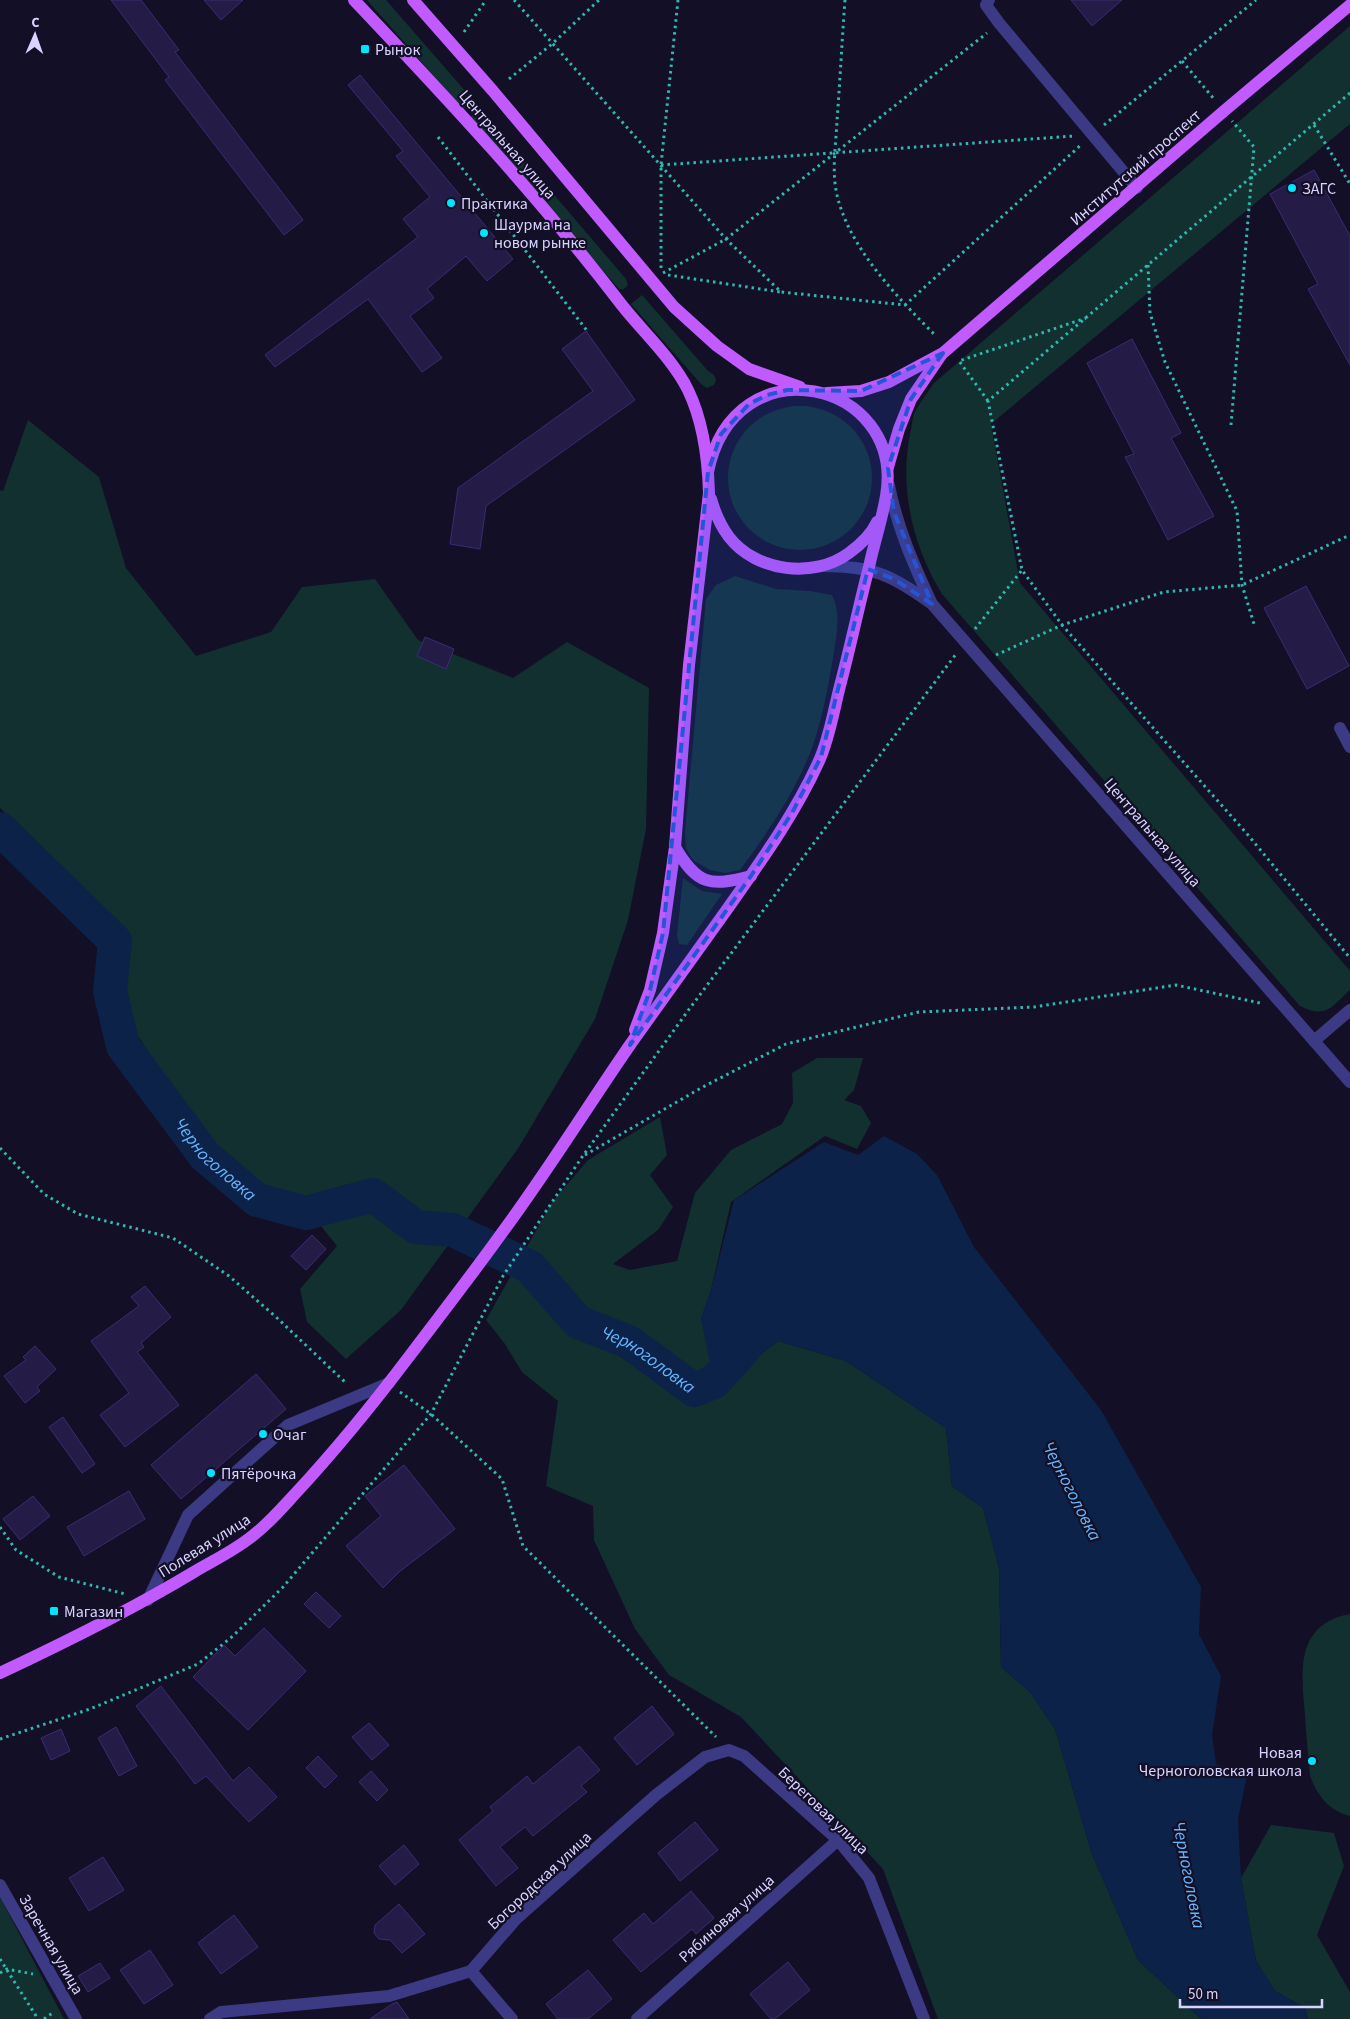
<svg xmlns="http://www.w3.org/2000/svg" width="1350" height="2019" font-family="'Source Sans 3',sans-serif">
  <style>
    .green { fill: #12302f }
    .water { fill: #0c2248 }
    .lines { fill: none; stroke-linecap: round; stroke-linejoin: round }
    .river { stroke: #0c2248; stroke-width: 34 }
    .building { fill: #241b47; stroke: #3b2d73 }
    .path { stroke: #2fb8b0; stroke-width: 3; stroke-dasharray: 2.5 4; stroke-linecap: butt }
    .minor { stroke: #3d3a85; stroke-width: 12 }
    .major { stroke: #c25bff; stroke-width: 12 }
    .marked { fill: #2655da; fill-opacity: 0.2; stroke: #2655da; stroke-width: 4; stroke-dasharray: 10 6; stroke-linejoin: round }
    .poi-dot { fill: #00e5ff; stroke: #130f26; stroke-width: 2 }
    .labels { text-anchor: middle; stroke-width: 4.5; stroke-linejoin: round; paint-order: stroke }
    .poi-label { font-size: 16px; fill: #d9d4ff; stroke: #130f26; text-anchor: start }
    .street-label { font-size: 16px; fill: #d9d4ff; stroke: #130f26 }
    .water-label { font-size: 18px; font-style: italic; fill: #62b6ff; stroke: #130f26 }
  </style>
  <rect width="100%" height="100%" fill="#130f26"/>
  <g class="green">
    <path d="M367 0H386L474 101 463 109Z"/>
    <path d="M1350 26V124L991 424 1020 583 1350 971V990C1331 1007 1327 1019 1300 1006L942 594C913 547 899 489 910 434 912 427 912 418 915 412 920 402 928 392 934 383Z"/>
    <path d="M480 108 626 279 628 285 624 289H619L470 117Z"/>
    <path d="M642 295 708 371 714 375 716 380 714 385 707 388 701 384 631 304Z"/>
    <circle cx="800" cy="478" r="72"/>
    <path d="M28 420 99 477 126 568 196 656 271 632 302 587 375 579 418 640 513 678 567 642 649 688 646 829 628 920 595 1019 519 1147 401 1310 346 1359 307 1322 300 1289 337 1246 321 1226 293 1223 275 1200 216 1149 189 1114 126 1018V929L0 808V490L3 491Z"/>
    <path d="M735 576 776 589 810 591 832 595C842 615 836 637 833 658 828 688 822 720 812 748 795 793 768 832 740 870L725 873 710 870 694 861 686 849 685 831 706 599 716 585Z"/>
    <path d="M683 878 702 891 722 894 687 945 679 944 677 935Z"/>
    <path d="M817 1058H863L854 1090 844 1100 861 1106 871 1123 857 1149 825 1136 731 1202 711 1290 701 1319 728 1391 747 1365 778 1341 846 1361 946 1428 952 1486 983 1508 999 1568 1001 1667 1030 1692 1055 1729 1092 1854 1138 1960 1201 2019H938L883 1869 741 1717 669 1675 635 1629 594 1540 593 1506 546 1486 558 1401 522 1372 505 1344 486 1320 552 1202 588 1160 660 1117 667 1155 650 1175 673 1207 658 1230 613 1264 630 1270 677 1261 695 1193 731 1150 782 1124 793 1103 792 1073Z"/>
    <path d="M1350 1614V1816C1329 1811 1317 1795 1310 1776 1308 1755 1306 1734 1305 1714 1301 1672 1295 1624 1350 1614Z"/>
    <path d="M1271 1825 1334 1833 1344 1866 1317 1935 1350 1992V2019H1308L1305 2008 1275 1991 1256 1961 1241 1878Z"/>
    <path d="M0 1897 64 2019H0Z"/>
  </g>
  <path class="water" d="M884 1136 917 1154 937 1175 974 1247 1101 1410 1201 1587 1199 1634 1221 1676 1212 1735 1216 1764 1247 1775 1238 1819 1241 1878 1256 1961 1275 1991 1305 2008 1308 2019H1201L1138 1960 1092 1854 1055 1729 1030 1692 1001 1667 999 1568 983 1508 952 1486 946 1428 846 1361 778 1341 747 1365 728 1392 714 1382 701 1319 711 1290 734 1200 824 1142 858 1155Z"/>
  <g class="lines">
    <path class="river" id="s1" d="M0 829 115 941 110 991 123 1046 205 1156 257 1200 306 1213 373 1195 416 1227 453 1230 530 1267 578 1322 629 1342 694 1390 714 1382 744 1349"/>
  </g>
  <g class="building">
    <path d="M111 0H141L179 50 175 52 303 220 284 235 165 80 169 77Z"/>
    <path d="M204 0H243L221 20Z"/>
    <path d="M1071 0H1122L1092 26Z"/>
    <path d="M360 75 513 259 487 281 466 256 427 289 434 298 410 316 442 358 422 372 368 299 275 367 265 355 418 237 403 219 430 197 396 156 403 151 348 85Z"/>
    <path d="M1314 170 1350 236V365L1308 289 1318 284 1270 194Z"/>
    <path d="M586 331 635 400 486 506 480 549 450 544 458 488 593 391 562 349Z"/>
    <path d="M1132 339 1181 433 1171 438 1214 516 1168 540 1125 457 1134 454 1087 363Z"/>
    <path d="M1306 586 1349 666 1307 689 1264 608Z"/>
    <path d="M425 637 454 649 446 669 417 656Z"/>
    <path d="M312 1235 326 1249 306 1270 291 1256Z"/>
    <path d="M145 1286 171 1317 141 1343 144 1347 137 1352 179 1405 125 1447 100 1415 129 1393 91 1341 139 1306 131 1297Z"/>
    <path d="M35 1346 56 1369 37 1387 40 1391 25 1403 4 1376 26 1360 23 1357Z"/>
    <path d="M256 1374 286 1409 181 1499 151 1465Z"/>
    <path d="M63 1417 95 1464 82 1473 49 1427Z"/>
    <path d="M404 1465 455 1529 399 1572 383 1588 346 1546 381 1516 365 1496Z"/>
    <path d="M129 1491 145 1519 84 1556 67 1527Z"/>
    <path d="M33 1496 50 1516 20 1540 3 1519Z"/>
    <path d="M316 1592 341 1616 329 1628 304 1604Z"/>
    <path d="M264 1628 306 1671 248 1730 193 1677 224 1645 235 1656Z"/>
    <path d="M161 1686 233 1781 249 1767 277 1797 249 1822 206 1776 195 1784 136 1706Z"/>
    <path d="M652 1706 674 1734 637 1765 614 1738Z"/>
    <path d="M369 1723 389 1745 372 1760 352 1737Z"/>
    <path d="M116 1727 137 1766 119 1776 98 1738Z"/>
    <path d="M61 1729 70 1751 51 1760 41 1738Z"/>
    <path d="M579 1746 600 1770 581 1786 587 1792 533 1836 525 1827 500 1847 518 1868 496 1886 459 1840 493 1811 490 1807 527 1776 533 1784Z"/>
    <path d="M318 1756 337 1776 325 1788 306 1768Z"/>
    <path d="M371 1771 388 1790 377 1801 359 1782Z"/>
    <path d="M695 1822 718 1850 680 1881 658 1853Z"/>
    <path d="M404 1845 419 1864 395 1885 379 1866Z"/>
    <path d="M103 1857 124 1890 89 1911 69 1878Z"/>
    <path d="M691 1891 714 1918 696 1934 692 1929 641 1972 613 1940 644 1913 653 1924Z"/>
    <path d="M399 1904 425 1934 402 1953 390 1940 379 1939 374 1933 375 1925Z"/>
    <path d="M234 1915 258 1947 221 1974 198 1943Z"/>
    <path d="M150 1950 173 1985 144 2004 120 1970Z"/>
    <path d="M788 1962 810 1990 775 2019H771L750 1994Z"/>
    <path d="M100 1963 110 1978 88 1992 78 1976Z"/>
    <path d="M588 1970 612 1999 588 2019H558L546 2004Z"/>
    <path d="M397 2002 409 2019H370L392 2004Z"/>
  </g>
  <g class="lines">
    <g class="path">
      <path d="M514 0 726 239 781 292 905 305 1082 144"/>
      <path d="M845 0C842 40 840 81 837 121 836 143 832 168 836 190 846 245 897 297 935 335"/>
      <path d="M464 32 486 0"/>
      <path d="M1182 61 1214 99"/>
      <path d="M509 79 552 44 599 0"/>
      <path d="M1350 93 988 401 1022 570 1062 625 1248 835 1350 958"/>
      <path d="M1104 125 1256 0"/>
      <path d="M1314 125 1350 184"/>
      <path d="M438 137 588 332"/>
      <path d="M661 165 1074 136"/>
      <path d="M1148 265 1150 313 1165 362 1237 511 1242 585 1254 624"/>
      <path d="M661 268V165L678 0"/>
      <path d="M663 273 726 239 987 33"/>
      <path d="M668 275 780 292"/>
      <path d="M988 401 959 361 1086 318"/>
      <path d="M1231 425 1254 147 1232 121"/>
      <path d="M975 629 1022 570"/>
      <path d="M996 655 1062 625 1164 592 1242 585 1350 535"/>
      <path d="M0 1148 44 1194 78 1214 173 1238 229 1276 276 1317 347 1384"/>
      <path d="M585 1155 701 1088 786 1044 919 1012 1034 1007 1176 985 1260 1003"/>
      <path d="M400 1392 431 1414 502 1479 523 1546 716 1737"/>
      <path d="M0 1527 16 1550 59 1577 125 1594"/>
      <path d="M0 1739 90 1709 198 1664 233 1636 283 1587 431 1414 503 1276 582 1157 690 1008 956 654"/>
      <path d="M0 1959 38 2019"/>
      <path d="M0 1973 7 1969 33 1974"/>
      <path d="M44 2019 54 2012"/>
    </g>
    <g class="minor">
      <path d="M989 0 986 5 999 23 1137 188"/>
      <path d="M889 485C897 527 913 563 931 602"/>
      <path d="M822 566C873 566 892 575 932 604L1350 1082"/>
      <path d="M1340 728 1350 747"/>
      <path d="M1314 1041 1350 1010"/>
      <path d="M148 1600 188 1515 288 1425 389 1383"/>
      <path d="M0 1885 76 2019"/>
      <path d="M471 1971 512 2019"/>
      <path d="M210 2019 221 2012 389 1996 471 1971 516 1919 656 1795 705 1757 729 1750 744 1756 838 1840 869 1878 924 2019"/>
      <path d="M637 2019 838 1840"/>
    </g>
    <g class="major">
      <path d="M354 0C447 98 539 197 621 304 642 331 673 359 688 390 703 421 708 459 709 493L689 665 675 847 663 933 650 990 635 1030"/>
      <path d="M413 0 493 91 674 307 717 346 749 369 800 387"/>
      <path d="M827 393 861 391 889 382 943 353 1224 111 1350 5"/>
      <path d="M888 467 899 429 911 399 941 355"/>
      <path d="M711 499C715 513 720 525 729 537 756 572 814 579 849 553 860 545 871 535 877 522"/>
      <path d="M675 847C697 885 710 887 751 876"/>
      <path d="M0 1673C66 1642 131 1610 194 1572 214 1560 238 1549 256 1533 270 1522 282 1508 294 1495 336 1450 374 1403 411 1354 442 1313 474 1272 504 1230 549 1169 589 1104 632 1042 664 997 696 953 728 908 761 861 795 814 819 761 830 737 834 708 841 682 851 644 859 605 869 567 874 543 882 520 886 496 906 380 734 341 708 472"/>
    </g>
  </g>
  <path class="marked" d="M943 353 911 399 888 468 894 512 932 604 894 579 868 569 821 757 792 813 751 876 630 1045 650 990 663 933 708 472 721 434 749 404 767 395 787 390 861 391Z"/>
  <g class="poi-dot">
    <rect x="360" y="44" width="10" height="10" rx="2.5"/>
    <circle cx="1292" cy="188" r="5"/>
    <circle cx="451" cy="203" r="5"/>
    <circle cx="484" cy="233" r="5"/>
    <circle cx="263" cy="1434" r="5"/>
    <circle cx="211" cy="1473" r="5"/>
    <rect x="49" y="1606" width="10" height="10" rx="2.5"/>
    <circle cx="1312" cy="1761" r="5"/>
  </g>
  <g class="labels">
    <g class="poi-label">
      <text x="375" y="55">Рынок</text>
      <text x="1302" y="194">ЗАГС</text>
      <text x="461" y="209">Практика</text>
      <text x="494" y="230">Шаурма на<tspan x="494" dy="18">новом рынке</tspan></text>
      <text x="273" y="1440">Очаг</text>
      <text x="221" y="1479">Пятёрочка</text>
      <text x="64" y="1617">Магазин</text>
      <text x="1302" y="1758" text-anchor="end">Новая<tspan x="1302" dy="18">Черноголовская школа</tspan></text>
    </g>
    <g class="street-label">
      <text transform="translate(508 144) rotate(49)" y="6">Центральная улица</text>
      <text transform="translate(1135 167) rotate(-41)" y="6">Институтский проспект</text>
      <text transform="translate(1153 832) rotate(49)" y="6">Центральная улица</text>
      <text transform="translate(204 1545) rotate(-32)" y="6">Полевая улица</text>
      <text transform="translate(824 1810) rotate(44)" y="6">Береговая улица</text>
      <text transform="translate(539 1880) rotate(-43)" y="6">Богородская улица</text>
      <text transform="translate(726 1918) rotate(-42)" y="6">Рябиновая улица</text>
      <text transform="translate(52 1944) rotate(60)" y="6">Заречная улица</text>
    </g>
    <g class="water-label">
      <text dy="6" stroke="none"><textPath href="#s1" startOffset="414">Черноголовка</textPath></text>
      <text dy="6" stroke="none"><textPath href="#s1" startOffset="922">Черноголовка</textPath></text>
      <text transform="translate(1072 1491) rotate(63)" y="6">Черноголовка</text>
      <text transform="translate(1189 1875) rotate(79)" y="6">Черноголовка</text>
    </g>
  </g>
  <g transform="translate(35 35) rotate(2)" stroke="#130f26" stroke-width="4" paint-order="stroke">
  <path d="M0-4L9 19L0 12L-9 19Z" fill="#d9d4ff"/>
  <text y="-8" font-size="14" font-weight="bold" text-anchor="middle" fill="#d9d4ff">С</text>
  </g>
  <path d="M1180 1999v8h142v-8" fill="none" stroke="#d9d4ff" stroke-width="2.5"/>
  <text x="1188" y="1999" font-size="15" fill="#d9d4ff" stroke="#130f26" stroke-width="4" paint-order="stroke">50 m</text>
</svg>
